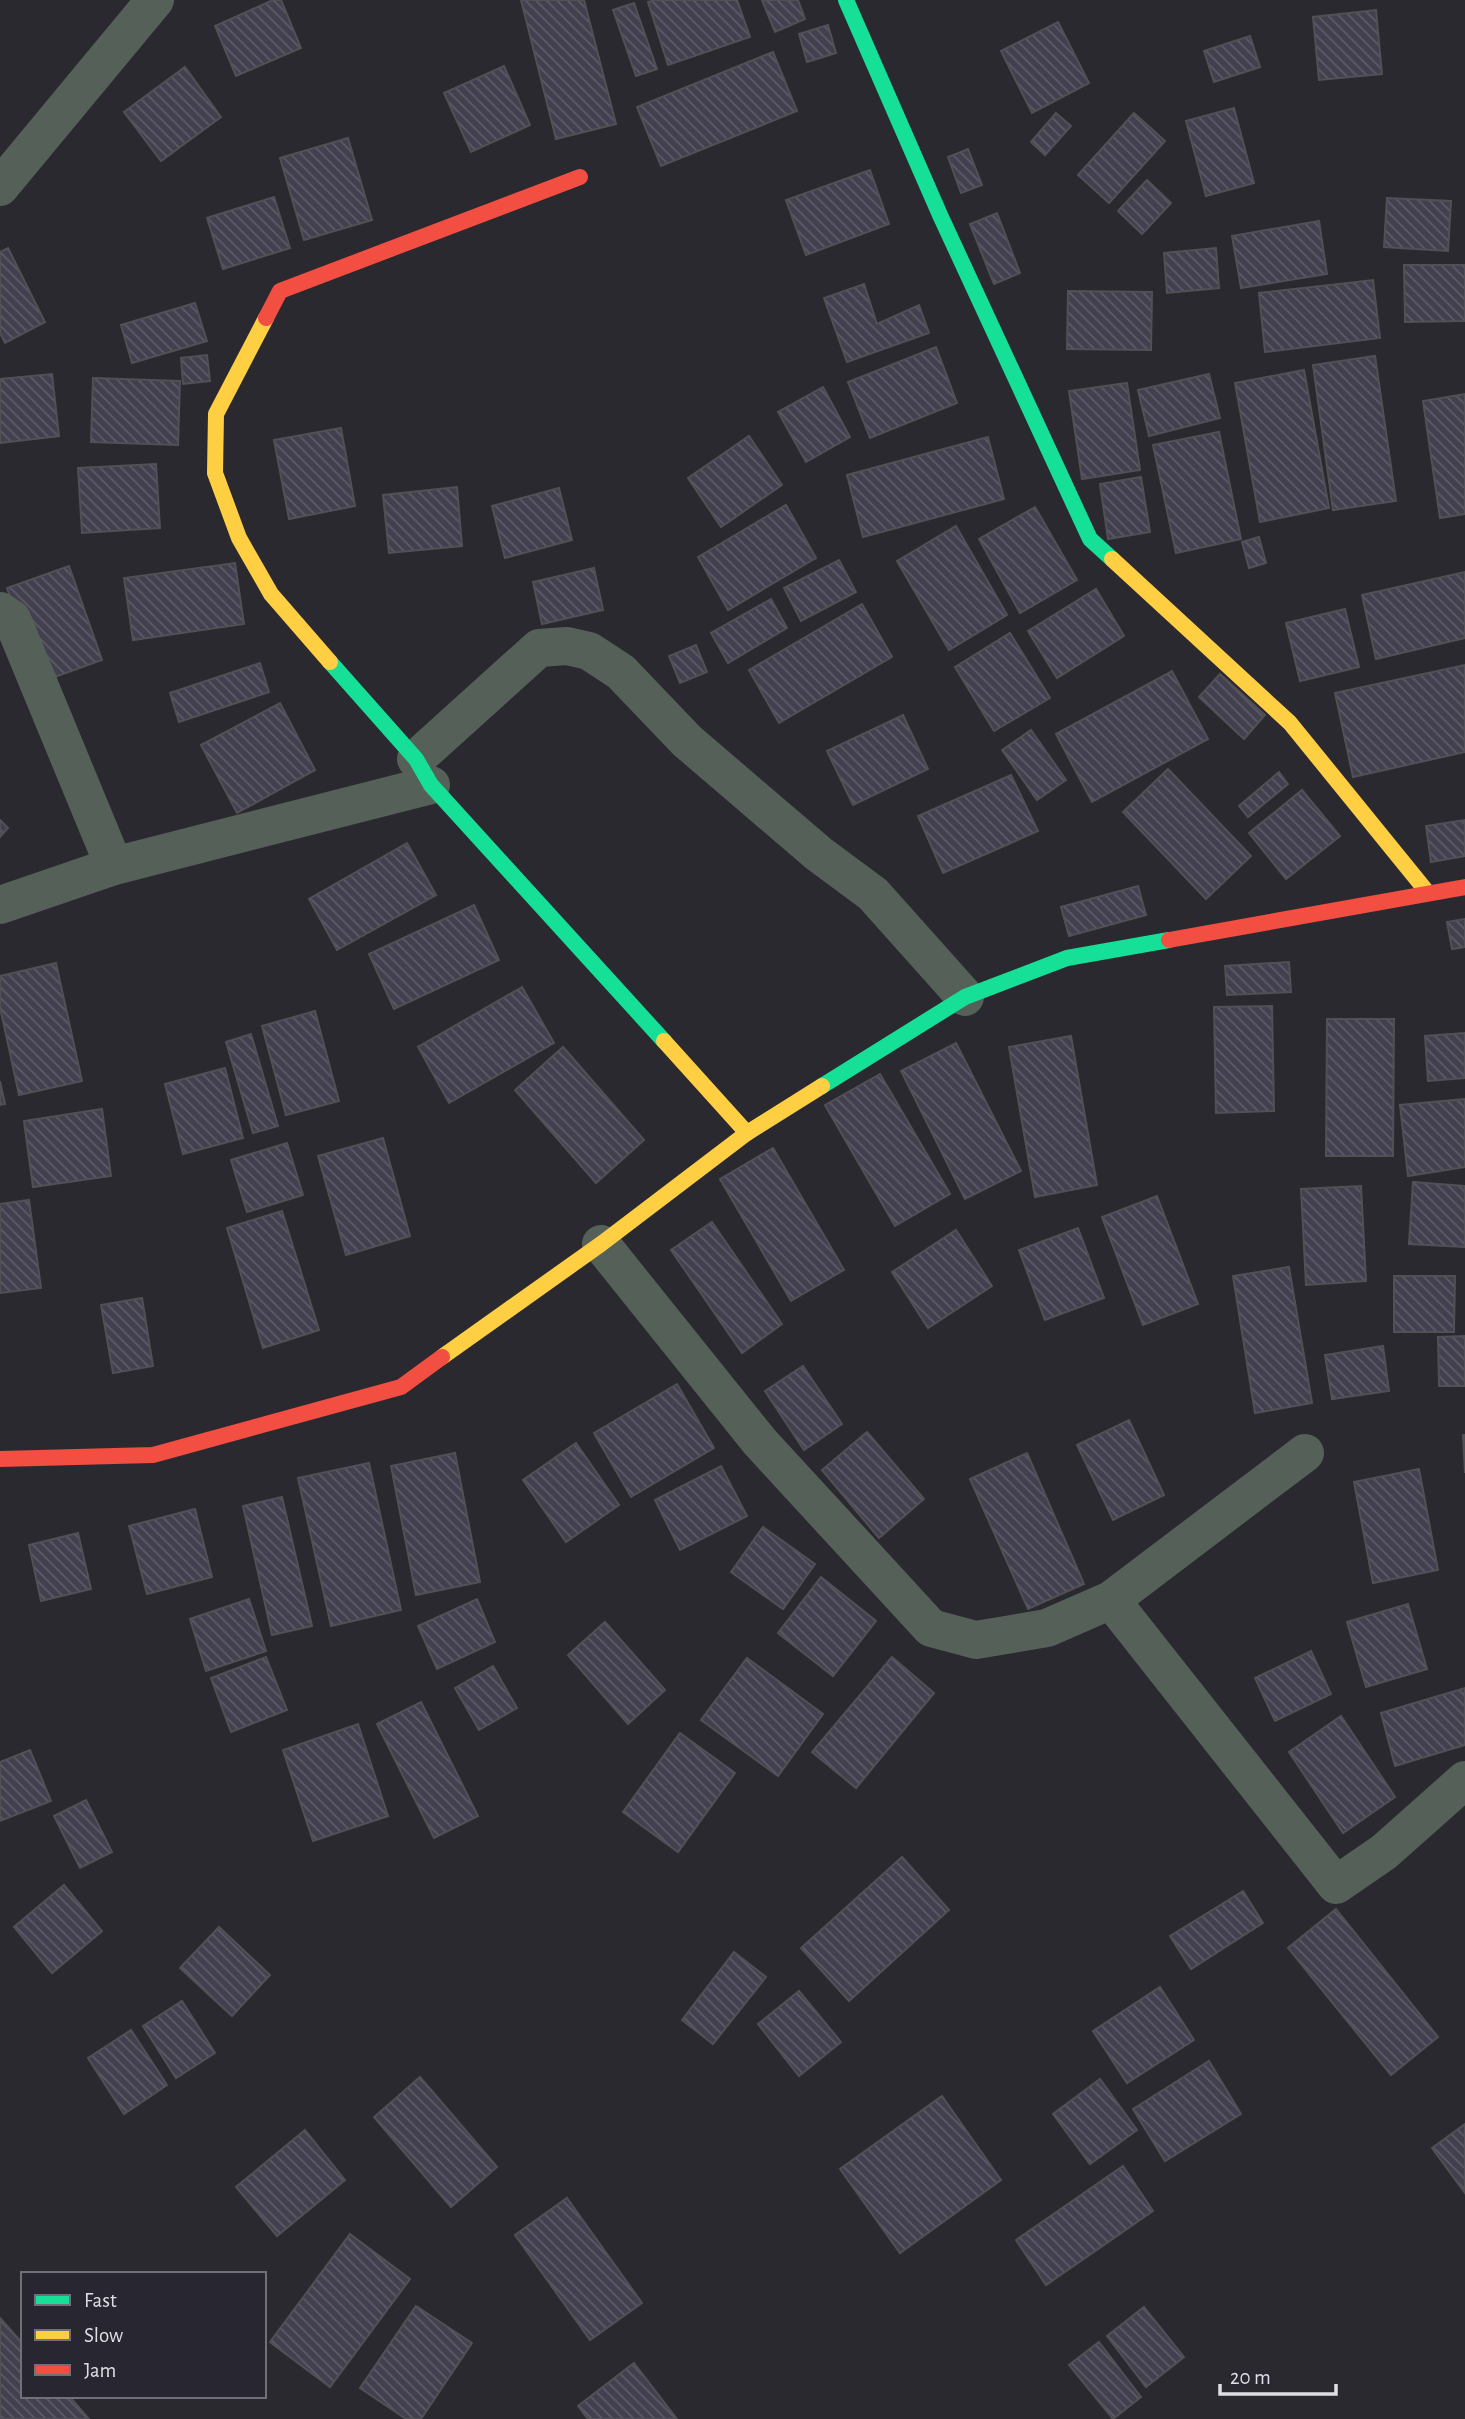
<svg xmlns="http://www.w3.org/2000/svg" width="1465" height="2419" font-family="'Alegreya Sans',sans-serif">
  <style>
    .building { fill: url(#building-back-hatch); stroke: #505055; stroke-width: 2 }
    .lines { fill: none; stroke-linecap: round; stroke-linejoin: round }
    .street { stroke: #556158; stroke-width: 38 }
    .fast { stroke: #16e098; stroke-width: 16 }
    .slow { stroke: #ffcf43; stroke-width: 16 }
    .jam { stroke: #f24e42; stroke-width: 16 }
  </style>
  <defs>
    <pattern id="building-back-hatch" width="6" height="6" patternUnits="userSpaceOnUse" patternTransform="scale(1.75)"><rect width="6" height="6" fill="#42404e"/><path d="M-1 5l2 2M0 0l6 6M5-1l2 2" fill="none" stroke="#5d5b67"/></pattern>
  </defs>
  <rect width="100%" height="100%" fill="#2a292f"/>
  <g class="building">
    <path d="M273 0H281L301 48 236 76 215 26Z"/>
    <path d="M521 0H584L616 124 556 139Z"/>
    <path d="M655 0H737L750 37 668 65 648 2Z"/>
    <path d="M762 0H798L805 19 775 32Z"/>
    <path d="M634 3 657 69 636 76 613 10Z"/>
    <path d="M1376 10 1382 74 1319 80 1313 17Z"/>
    <path d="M1058 22 1089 83 1032 113 1001 51Z"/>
    <path d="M828 25 836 53 807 62 799 34Z"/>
    <path d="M1250 36 1260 67 1214 82 1204 51Z"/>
    <path d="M773 52 797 111 661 166 637 107Z"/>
    <path d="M504 66 530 125 471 152 444 93Z"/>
    <path d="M185 67 221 117 161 161 124 112Z"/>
    <path d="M1234 108 1254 183 1206 196 1186 121Z"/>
    <path d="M1056 113 1071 126 1045 155 1031 142Z"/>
    <path d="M1134 113 1165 141 1109 203 1078 175Z"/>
    <path d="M348 138 372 220 304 240 280 158Z"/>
    <path d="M968 149 982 185 961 193 948 157Z"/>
    <path d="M870 170 889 224 806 255 786 200Z"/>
    <path d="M1147 180 1171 203 1142 234 1118 211Z"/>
    <path d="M274 197 290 248 223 269 207 218Z"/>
    <path d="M1387 198 1451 201 1448 251 1384 247Z"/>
    <path d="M997 213 1020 273 994 284 970 224Z"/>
    <path d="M1319 221 1327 274 1241 288 1232 236Z"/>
    <path d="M8 248 45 322 5 343 0 333V252Z"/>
    <path d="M1216 248 1219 288 1167 293 1164 253Z"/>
    <path d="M1404 265H1465V321L1405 322Z"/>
    <path d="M1373 280 1380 338 1265 352 1259 293Z"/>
    <path d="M864 284 877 324 919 305 929 333 847 362 824 298Z"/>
    <path d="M1068 291 1152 292 1151 350 1067 349Z"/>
    <path d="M195 303 207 341 132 363 121 325Z"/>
    <path d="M936 347 957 403 870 438 848 382Z"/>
    <path d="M207 355 210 381 183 384 181 358Z"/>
    <path d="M1375 356 1396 501 1333 510 1313 365Z"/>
    <path d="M1304 370 1329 508 1260 522 1235 383Z"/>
    <path d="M52 374 59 436 0 443V379Z"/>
    <path d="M1209 374 1220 418 1149 436 1138 390Z"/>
    <path d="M93 378 180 381 178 445 91 442Z"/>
    <path d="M1127 383 1140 470 1082 479 1069 391Z"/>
    <path d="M823 387 850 437 806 462 778 412Z"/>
    <path d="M1465 394V514L1440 518 1423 401Z"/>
    <path d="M341 428 355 506 289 519 274 440Z"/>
    <path d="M1219 432 1241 539 1176 553 1153 445Z"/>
    <path d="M749 436 782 485 721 527 688 478Z"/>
    <path d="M988 437 1004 499 863 537 847 475Z"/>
    <path d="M156 464 160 528 82 533 78 468Z"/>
    <path d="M1141 477 1150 532 1108 539 1100 484Z"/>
    <path d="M457 487 462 546 389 553 383 495Z"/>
    <path d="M559 488 572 540 505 558 492 506Z"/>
    <path d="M786 505 816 558 728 610 698 557Z"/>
    <path d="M1035 507 1077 580 1020 613 979 539Z"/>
    <path d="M956 526 1007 615 949 650 897 561Z"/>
    <path d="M1259 537 1266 563 1249 568 1242 542Z"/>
    <path d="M839 560 856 592 801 621 784 588Z"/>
    <path d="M235 563 244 624 133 640 124 578Z"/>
    <path d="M69 566 102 660 41 682 7 588Z"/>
    <path d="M594 568 603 610 542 624 533 582Z"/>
    <path d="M1465 572V638L1376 659 1362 595Z"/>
    <path d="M1096 589 1124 636 1057 678 1028 631Z"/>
    <path d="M771 599 787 628 728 663 711 633Z"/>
    <path d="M862 604 892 657 779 723 749 670Z"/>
    <path d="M1345 609 1359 667 1300 681 1286 623Z"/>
    <path d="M1010 633 1050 698 994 731 955 667Z"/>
    <path d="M696 645 707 672 680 683 669 656Z"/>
    <path d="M260 663 269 692 179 722 170 693Z"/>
    <path d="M1465 665V752L1353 777 1335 693Z"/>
    <path d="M1172 671 1208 739 1092 802 1056 734Z"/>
    <path d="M1220 674 1265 715 1244 739 1199 697Z"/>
    <path d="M280 703 315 770 237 813 201 745Z"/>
    <path d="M903 715 928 769 853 805 827 751Z"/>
    <path d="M1031 730 1066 780 1037 800 1002 750Z"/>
    <path d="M1168 769 1251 856 1206 899 1123 812Z"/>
    <path d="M1279 772 1288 784 1248 817 1239 806Z"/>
    <path d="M1011 775 1038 831 943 873 918 816Z"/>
    <path d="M1302 790 1340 836 1286 879 1249 833Z"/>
    <path d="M0 820 8 828 0 837Z"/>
    <path d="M1465 820V856L1431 862 1426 826Z"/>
    <path d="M407 843 436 895 337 950 309 899Z"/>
    <path d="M1138 886 1146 915 1069 936 1061 907Z"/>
    <path d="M474 905 499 960 394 1009 369 954Z"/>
    <path d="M1465 919V947L1452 949 1447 922Z"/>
    <path d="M1289 962 1291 992 1227 995 1225 966Z"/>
    <path d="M56 963 82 1081 19 1095 0 1007V976Z"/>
    <path d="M522 987 554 1043 449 1103 418 1047Z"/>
    <path d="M1272 1006 1274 1111 1216 1113 1214 1007Z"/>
    <path d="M315 1011 339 1101 286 1115 262 1026Z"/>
    <path d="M1327 1019H1394L1393 1156H1326Z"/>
    <path d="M1465 1033V1078L1428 1081 1425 1036Z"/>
    <path d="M251 1034 278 1126 253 1133 226 1042Z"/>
    <path d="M1071 1036 1097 1185 1035 1197 1009 1047Z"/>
    <path d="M956 1043 1021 1171 965 1199 901 1071Z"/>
    <path d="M563 1047 644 1140 596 1183 515 1090Z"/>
    <path d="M225 1068 243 1138 183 1154 165 1084Z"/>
    <path d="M880 1074 950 1194 895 1226 825 1105Z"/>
    <path d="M0 1081 5 1104 0 1105Z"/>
    <path d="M1465 1099V1167L1408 1176 1400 1105Z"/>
    <path d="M102 1109 111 1176 33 1187 24 1121Z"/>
    <path d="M383 1138 410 1236 346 1255 318 1156Z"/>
    <path d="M287 1143 303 1195 247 1212 231 1160Z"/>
    <path d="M773 1148 844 1270 791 1301 720 1179Z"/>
    <path d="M1413 1182 1465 1186V1247L1409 1244Z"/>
    <path d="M1361 1186 1366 1281 1306 1285 1301 1189Z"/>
    <path d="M1157 1196 1198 1304 1143 1325 1102 1217Z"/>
    <path d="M29 1200 41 1288 0 1293V1204Z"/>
    <path d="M282 1211 319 1330 263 1348 227 1228Z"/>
    <path d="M712 1222 782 1324 742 1353 671 1250Z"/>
    <path d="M1078 1228 1104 1298 1045 1320 1019 1250Z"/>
    <path d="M956 1230 992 1286 928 1328 892 1272Z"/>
    <path d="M1289 1267 1312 1403 1255 1413 1233 1276Z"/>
    <path d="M1394 1276H1455L1454 1332H1394Z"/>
    <path d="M142 1298 153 1366 113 1373 101 1305Z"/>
    <path d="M1465 1336V1386H1439L1438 1337Z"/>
    <path d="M1383 1346 1389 1391 1332 1399 1325 1355Z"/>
    <path d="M803 1366 842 1424 804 1450 765 1391Z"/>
    <path d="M677 1384 714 1448 631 1497 594 1433Z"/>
    <path d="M1129 1420 1164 1495 1113 1520 1077 1445Z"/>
    <path d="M867 1432 924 1499 879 1538 822 1470Z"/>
    <path d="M1463 1435H1465V1473Z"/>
    <path d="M576 1443 619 1505 566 1542 523 1480Z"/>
    <path d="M455 1453 480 1582 416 1595 391 1466Z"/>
    <path d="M1027 1453 1084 1584 1028 1609 970 1479Z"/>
    <path d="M369 1463 401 1610 331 1626 298 1478Z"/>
    <path d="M721 1466 747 1516 680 1550 655 1500Z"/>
    <path d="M1419 1469 1438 1570 1373 1583 1354 1482Z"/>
    <path d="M282 1497 312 1626 272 1635 243 1506Z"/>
    <path d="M195 1509 212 1577 147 1594 129 1526Z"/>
    <path d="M763 1527 815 1564 783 1609 731 1572Z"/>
    <path d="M78 1533 91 1589 41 1601 29 1545Z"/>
    <path d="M821 1577 876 1621 833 1676 778 1633Z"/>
    <path d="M249 1599 266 1651 206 1671 190 1619Z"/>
    <path d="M477 1599 495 1642 437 1669 418 1626Z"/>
    <path d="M1408 1604 1427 1669 1366 1687 1347 1622Z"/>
    <path d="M605 1622 665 1690 628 1724 568 1655Z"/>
    <path d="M1311 1651 1331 1694 1275 1721 1255 1678Z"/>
    <path d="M266 1657 287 1710 231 1732 211 1678Z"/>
    <path d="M892 1657 934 1693 856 1788 812 1752Z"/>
    <path d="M747 1658 823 1714 778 1776 701 1720Z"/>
    <path d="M493 1666 517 1708 479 1730 455 1688Z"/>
    <path d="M1465 1688V1745L1395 1766 1381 1713Z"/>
    <path d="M421 1702 478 1816 434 1838 377 1724Z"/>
    <path d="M1341 1716 1395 1797 1343 1833 1289 1752Z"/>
    <path d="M358 1724 388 1816 313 1841 283 1750Z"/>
    <path d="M680 1733 735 1773 678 1852 623 1812Z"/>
    <path d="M30 1750 51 1801 0 1821V1762Z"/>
    <path d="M86 1800 112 1852 80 1868 54 1816Z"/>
    <path d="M902 1857 949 1910 849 2001 801 1948Z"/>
    <path d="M64 1885 102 1931 52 1973 14 1927Z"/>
    <path d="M1243 1891 1263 1923 1191 1969 1170 1936Z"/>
    <path d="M1336 1909 1438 2037 1391 2075 1288 1948Z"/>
    <path d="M219 1927 270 1975 232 2016 180 1968Z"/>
    <path d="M734 1952 766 1977 713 2044 682 2020Z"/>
    <path d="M1160 1987 1194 2040 1127 2083 1093 2031Z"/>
    <path d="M799 1991 841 2042 799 2076 758 2024Z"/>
    <path d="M182 2001 215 2053 176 2078 143 2026Z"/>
    <path d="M131 2030 167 2085 124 2114 88 2058Z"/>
    <path d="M1209 2061 1241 2114 1165 2161 1133 2109Z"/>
    <path d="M420 2077 497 2167 451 2207 374 2117Z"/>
    <path d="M1100 2079 1137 2130 1090 2164 1053 2114Z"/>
    <path d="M942 2096 1001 2180 900 2253 840 2169Z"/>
    <path d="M1465 2124V2193L1432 2148Z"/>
    <path d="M305 2130 345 2180 277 2236 236 2187Z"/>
    <path d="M1123 2166 1153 2211 1046 2285 1016 2240Z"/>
    <path d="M567 2198 642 2303 590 2340 515 2235Z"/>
    <path d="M350 2234 410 2279 330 2387 270 2342Z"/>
    <path d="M416 2306 472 2343 421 2419H406L360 2388Z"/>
    <path d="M1144 2307 1184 2357 1146 2387 1107 2336Z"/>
    <path d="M0 2318 23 2344V2396H69L89 2419H0Z"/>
    <path d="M1099 2342 1141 2397 1113 2419 1069 2365Z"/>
    <path d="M634 2363 677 2419H588L578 2406Z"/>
  </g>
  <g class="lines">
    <g class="street">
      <path d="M0 187 155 0"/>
      <path d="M0 611 12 619 114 866"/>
      <path d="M416 759 539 648 567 646 589 651 621 672 687 741 819 854 873 894 965 997"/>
      <path d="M0 905 114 866 431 785"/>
      <path d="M601 1244 760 1442 931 1628 976 1640 1047 1628 1111 1600 1305 1453"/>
      <path d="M1111 1600 1336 1885 1384 1852 1465 1780"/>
    </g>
    <g class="fast">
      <path d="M846 0 940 215 1090 539 1112 559"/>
      <path d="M330 662 416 759 431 785 664 1041"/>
      <path d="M822 1086 965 997 1067 958 1169 940"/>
    </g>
    <g class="slow">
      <path d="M266 318 216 414 215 473 239 538 271 594 330 662"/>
      <path d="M1112 559 1290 723 1428 893"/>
      <path d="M664 1041 747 1133"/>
      <path d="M442 1357 601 1244 747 1133 822 1086"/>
    </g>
    <g class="jam">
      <path d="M266 318 280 291 580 177"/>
      <path d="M1169 940 1465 887"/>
      <path d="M0 1459 153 1455 401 1387 442 1357"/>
    </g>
  </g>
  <rect x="21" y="2272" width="245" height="126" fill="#282731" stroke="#717079" stroke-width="2"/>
  <rect x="35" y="2295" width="35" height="10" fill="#16e098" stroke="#717079" stroke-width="2"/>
  <text x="84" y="2307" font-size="21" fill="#dfdee5">Fast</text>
  <rect x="35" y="2330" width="35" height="10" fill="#ffcf43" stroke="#717079" stroke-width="2"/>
  <text x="84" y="2342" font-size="21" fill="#dfdee5">Slow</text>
  <rect x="35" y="2365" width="35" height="10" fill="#f24e42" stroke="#717079" stroke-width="2"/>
  <text x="84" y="2377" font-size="21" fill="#dfdee5">Jam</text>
  <path d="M1220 2384v10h116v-10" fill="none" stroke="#dfdee5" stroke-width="3.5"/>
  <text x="1230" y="2384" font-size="21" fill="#dfdee5" stroke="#282731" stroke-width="5" paint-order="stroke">20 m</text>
</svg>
